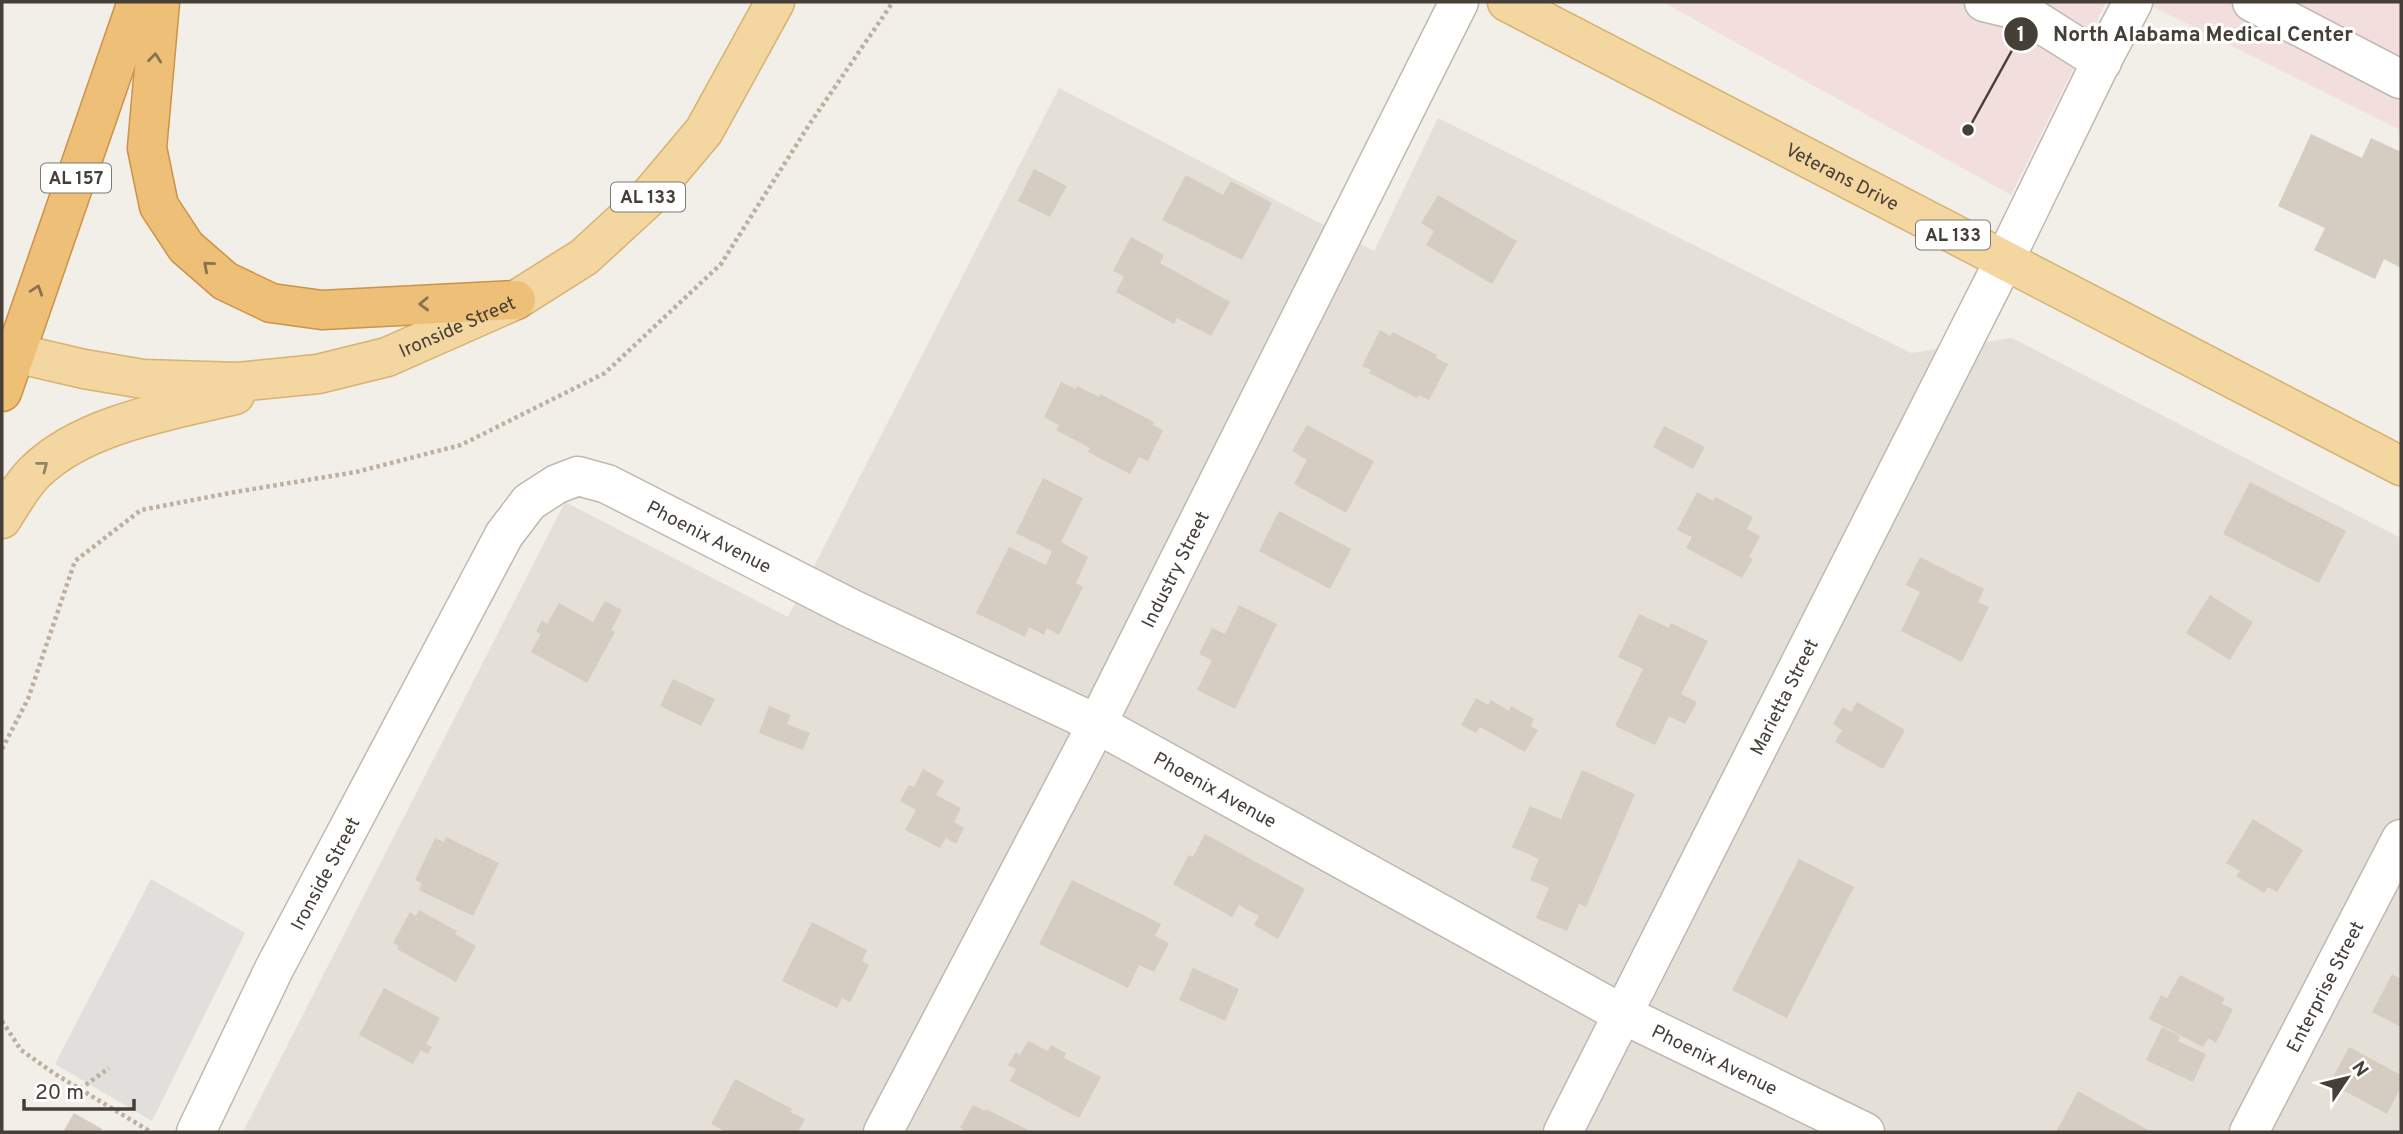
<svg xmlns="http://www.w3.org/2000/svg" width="2403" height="1134" font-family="Overpass,sans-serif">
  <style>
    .residential { fill: #e5e0d7 }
    .medical { fill: #f1dedd }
    .parking { fill: #e1dfdc }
    .building { fill: #d5ccc2 }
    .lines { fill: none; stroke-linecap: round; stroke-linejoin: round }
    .minor-casing { stroke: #c0b8af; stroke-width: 41 }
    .major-casing { stroke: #d7b271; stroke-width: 41 }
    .highway-casing { stroke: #cc9348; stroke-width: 41 }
    .path { stroke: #bdb09e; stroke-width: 4.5; stroke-dasharray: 3.5 3.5; stroke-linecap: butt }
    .minor { stroke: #fff; stroke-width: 38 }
    .major { stroke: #f3d6a0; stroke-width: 38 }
    .highway { stroke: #eebf77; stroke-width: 38 }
    .oneway { stroke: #897251 }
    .oneway2 { stroke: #938366 }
    .labels { text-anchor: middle; stroke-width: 6; stroke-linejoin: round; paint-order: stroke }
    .shield { fill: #fff; stroke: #7d7973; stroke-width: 2 }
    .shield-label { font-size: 18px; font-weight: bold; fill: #453f37 }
    .street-label { font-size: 19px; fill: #453f37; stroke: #fff }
    .leader { fill: none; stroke: #453f37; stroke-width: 2.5 }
    .callout-dot { fill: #453f37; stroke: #fff; stroke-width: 2.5 }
    .mark-label { font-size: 21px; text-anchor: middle; font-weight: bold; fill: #fff }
    .callout-label { font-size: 21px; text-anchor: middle; font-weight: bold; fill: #453f37; stroke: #fff; stroke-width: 6; stroke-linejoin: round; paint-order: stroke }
  </style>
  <rect width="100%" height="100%" fill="#f2eee8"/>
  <path class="residential" d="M1059 88 1374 251 1438 118 1911 353 2012 338 2401 538V1132H243L565 502 788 617Z"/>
  <g class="medical">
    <path d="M1663 2H2106L2011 195Z"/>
    <path d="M2143 2H2401V130Z"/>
  </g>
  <path class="parking" d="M151 879 245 933 152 1121 55 1064Z"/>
  <g class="building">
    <path d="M2311 134 2362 158 2371 138 2401 152V268L2384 259 2375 279 2314 250 2325 228 2278 206Z"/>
    <path d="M1034 169 1067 186 1050 217 1018 201Z"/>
    <path d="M1186 175 1223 195 1231 181 1272 203 1242 260 1162 220Z"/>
    <path d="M1438 195 1517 241 1492 284 1426 245 1434 231 1421 223Z"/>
    <path d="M1131 237 1164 255 1160 263 1230 302 1211 336 1177 318 1174 324 1116 292 1124 276 1113 271Z"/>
    <path d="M1380 330 1390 336 1393 332 1437 355 1436 358 1448 364 1429 400 1419 395 1417 398 1369 373 1371 370 1362 366Z"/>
    <path d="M1061 382 1076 389 1077 386 1099 397 1100 394 1154 422 1153 425 1163 430 1148 461 1139 457 1130 474 1088 452 1090 448 1056 430 1059 425 1044 417Z"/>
    <path d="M1307 425 1374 461 1346 513 1294 484 1307 460 1292 451Z"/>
    <path d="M1664 426 1705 447 1693 469 1653 447Z"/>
    <path d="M1043 478 1083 498 1061 542 1088 557 1076 583 1083 587 1059 635 1047 628 1044 635 1029 627 1025 637 976 613 1009 547 1046 565 1052 551 1016 533Z"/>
    <path d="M2250 482 2346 531 2319 583 2223 534Z"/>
    <path d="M1697 492 1713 501 1715 497 1753 517 1747 529 1760 536 1749 557 1753 559 1742 578 1686 548 1692 537 1677 530Z"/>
    <path d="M1279 511 1351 549 1330 589 1259 551Z"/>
    <path d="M1920 557 1984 589 1978 602 1989 607 1962 662 1901 631 1920 592 1906 585Z"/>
    <path d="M2210 595 2253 622 2230 660 2186 633Z"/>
    <path d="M605 601 622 610 611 630 615 632 587 683 531 652 541 634 536 631 542 620 547 624 559 603 593 622Z"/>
    <path d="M1239 605 1277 624 1235 709 1197 690 1212 660 1199 654 1212 628 1225 634Z"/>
    <path d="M1639 614 1669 628 1671 623 1708 641 1681 694 1697 702 1685 724 1669 716 1655 745 1615 726 1643 669 1618 657Z"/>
    <path d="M673 679 715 699 701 726 660 706Z"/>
    <path d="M1476 698 1488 705 1491 700 1509 711 1511 706 1534 719 1531 726 1538 730 1525 752 1480 727 1476 733 1461 725Z"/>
    <path d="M1857 702 1905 730 1883 769 1835 742 1842 730 1833 724 1843 707 1851 712Z"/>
    <path d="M769 706 791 715 787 724 810 733 803 750 759 733Z"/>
    <path d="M923 769 944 781 936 795 961 808 954 822 964 828 956 844 946 838 940 848 905 830 916 810 900 801 909 785 914 787Z"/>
    <path d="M1582 770 1635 794 1586 907 1579 904 1567 931 1536 918 1549 888 1530 880 1539 859 1512 847 1530 806 1561 819Z"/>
    <path d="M2253 819 2303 850 2277 892 2268 887 2264 893 2236 876 2240 871 2226 863Z"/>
    <path d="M1205 834 1305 889 1278 939 1254 925 1259 916 1239 905 1232 917 1173 884 1189 855 1193 857Z"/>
    <path d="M446 837 499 863 473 916 419 890 422 883 415 880 435 838 444 842Z"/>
    <path d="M1799 859 1854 887 1787 1018 1732 990Z"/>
    <path d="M1072 880 1161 924 1155 936 1169 943 1154 972 1139 965 1128 988 1039 944Z"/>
    <path d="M419 910 457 931 455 934 476 946 456 982 397 949 399 946 393 943 410 912 416 916Z"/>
    <path d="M812 922 867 950 862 961 869 965 850 1002 842 998 837 1008 782 981Z"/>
    <path d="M1193 968 1239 989 1225 1021 1179 1000Z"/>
    <path d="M2392 974 2401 979V1027L2372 1012Z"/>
    <path d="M2180 975 2225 998 2222 1004 2233 1009 2216 1043 2208 1038 2203 1047 2149 1019 2161 995 2167 998Z"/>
    <path d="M384 988 440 1018 426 1044 432 1047 428 1054 421 1050 413 1064 359 1035Z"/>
    <path d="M2162 1027 2180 1036 2178 1041 2206 1054 2193 1082 2146 1060Z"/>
    <path d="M1028 1041 1048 1051 1051 1045 1066 1053 1064 1058 1101 1077 1079 1118 1010 1081 1016 1069 1008 1065 1016 1052 1020 1055Z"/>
    <path d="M2349 1047 2401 1075V1087L2387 1114 2330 1083Z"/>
    <path d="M735 1079 792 1109 790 1112 805 1119 798 1132H727L711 1124Z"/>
    <path d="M2078 1091 2148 1130 2147 1132H2056Z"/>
    <path d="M973 1105 985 1111 986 1109 1032 1132H968L960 1128Z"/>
    <path d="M74 1113 102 1129 100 1132H63Z"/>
  </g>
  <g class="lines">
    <g class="minor-casing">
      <g id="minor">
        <path d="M1984 2 2021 11 2102 62"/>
        <path d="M2252 2 2400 79 2401 77"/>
        <path id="s1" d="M196 1132 274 969 504 535 529 502 557 484 578 476 607 484 852 609 1097 724 1624 1015 1865 1132"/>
        <path id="s2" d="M883 1132 1097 724 1459 2"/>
        <path id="s3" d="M1563 1132 2004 261 2100 64 2133 2"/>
        <path id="s4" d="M2249 1132 2401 839"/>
      </g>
    </g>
    <g class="major-casing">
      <g id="major">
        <path id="s5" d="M1507 2 2401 466"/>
        <path id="s6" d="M2 350 84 369 143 379 238 382 318 374 387 357 516 300 584 257 646 200 704 131 775 2"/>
        <path d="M2 519C12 503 23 483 36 471 84 424 172 410 235 395"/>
      </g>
    </g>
    <g class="highway-casing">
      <g id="highway">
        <path d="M160 2 147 148 159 206 186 247 225 281 271 303 322 310 516 300"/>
        <path d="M2 392 137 2"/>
      </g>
    </g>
    <g class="path">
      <path d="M2 749 28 699 75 561 141 510 235 492 356 472 461 445 605 373 721 264 809 125 893 2"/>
      <path d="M2 1021 21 1050 55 1074 151 1132"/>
      <path d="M80 1089 109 1068"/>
    </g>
    <use href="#minor" class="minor"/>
    <use href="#major" class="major"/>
    <use href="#highway" class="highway"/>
  </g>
  <defs><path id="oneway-chevron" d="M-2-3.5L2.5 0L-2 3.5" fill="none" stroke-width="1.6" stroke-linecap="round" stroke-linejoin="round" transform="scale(1.75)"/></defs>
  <g class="oneway">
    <use href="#oneway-chevron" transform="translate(155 58) rotate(-84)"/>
    <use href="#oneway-chevron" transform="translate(208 266) rotate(-139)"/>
    <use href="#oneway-chevron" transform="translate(37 290) rotate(-71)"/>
    <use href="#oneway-chevron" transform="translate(424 304) rotate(178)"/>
  </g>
  <use class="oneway2" href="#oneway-chevron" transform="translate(43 466) rotate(-38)"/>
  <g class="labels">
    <g class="shield">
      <rect x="41" y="163.5" width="70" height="29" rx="5"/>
      <rect x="611" y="182.5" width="74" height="29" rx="5"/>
      <rect x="1916" y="220.5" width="74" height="29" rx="5"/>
    </g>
    <g class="shield-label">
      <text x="76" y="184">AL 157</text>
      <text x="648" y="203">AL 133</text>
      <text x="1953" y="241">AL 133</text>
    </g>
    <g class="street-label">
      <text dy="7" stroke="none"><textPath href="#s5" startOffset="378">Veterans Drive</textPath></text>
      <text dy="7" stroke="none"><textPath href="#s6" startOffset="467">Ironside Street</textPath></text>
      <text dy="7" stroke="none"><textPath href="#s1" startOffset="914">Phoenix Avenue</textPath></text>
      <text dy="7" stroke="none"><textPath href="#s2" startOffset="634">Industry Street</textPath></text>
      <text dy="7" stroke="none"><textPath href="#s3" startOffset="488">Marietta Street</textPath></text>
      <text dy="7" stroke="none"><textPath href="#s1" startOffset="1480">Phoenix Avenue</textPath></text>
      <text dy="7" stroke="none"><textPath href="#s1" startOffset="289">Ironside Street</textPath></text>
      <text dy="7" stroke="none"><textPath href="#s4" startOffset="164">Enterprise Street</textPath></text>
      <text dy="7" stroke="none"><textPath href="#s1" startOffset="2048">Phoenix Avenue</textPath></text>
    </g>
  </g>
  <path class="leader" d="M1968 130L2021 34"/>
  <g class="callout-dot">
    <circle cx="1968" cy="130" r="7"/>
    <circle cx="2021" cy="34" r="18"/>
  </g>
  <g class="mark-label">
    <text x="2021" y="41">1</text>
  </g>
  <g class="callout-label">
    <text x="2203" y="41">North Alabama Medical Center</text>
  </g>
  <rect width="2403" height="1134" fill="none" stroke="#453f37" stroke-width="7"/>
  <g transform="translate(2347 1078) rotate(55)" stroke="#ffffff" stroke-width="5" paint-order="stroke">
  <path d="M0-5L12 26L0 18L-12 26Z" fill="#453f37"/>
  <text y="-10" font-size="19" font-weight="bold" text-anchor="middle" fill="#453f37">N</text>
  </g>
  <path d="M24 1099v10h110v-10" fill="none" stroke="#453f37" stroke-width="3.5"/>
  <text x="35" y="1099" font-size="21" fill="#453f37" stroke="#ffffff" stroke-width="5" paint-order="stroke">20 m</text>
</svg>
